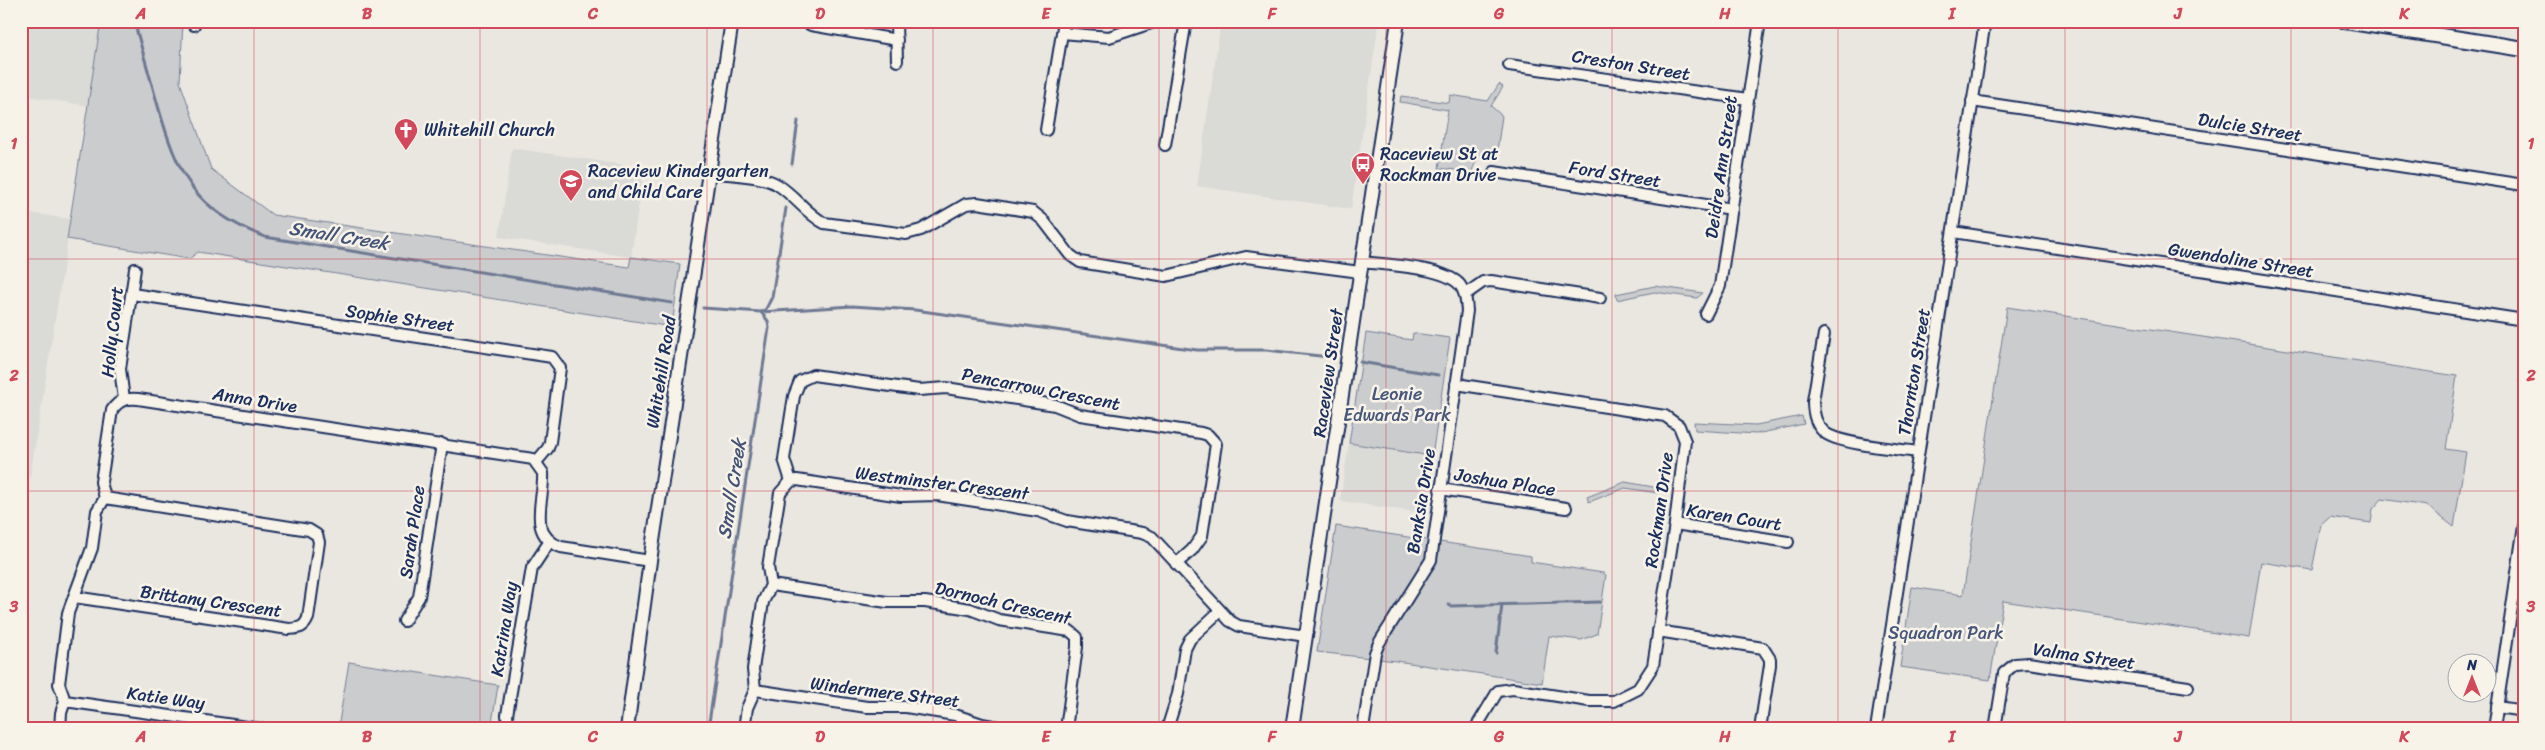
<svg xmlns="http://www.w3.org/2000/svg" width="2545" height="750" font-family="Sriracha,sans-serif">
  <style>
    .built { fill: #dadad6 }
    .green { fill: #cbcccd; stroke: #737e96 }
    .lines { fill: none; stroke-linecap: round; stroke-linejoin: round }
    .stream { stroke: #6d7892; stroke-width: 3 }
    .minor-casing { stroke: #1b2f5e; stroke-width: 14 }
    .tertiary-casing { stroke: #1b2f5e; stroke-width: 16 }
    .secondary-casing { stroke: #1b2f5e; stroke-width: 18 }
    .minor { stroke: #f7f3e8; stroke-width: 10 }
    .tertiary { stroke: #f7f3e8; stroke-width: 12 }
    .secondary { stroke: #f7f3e8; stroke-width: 14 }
    .grid { fill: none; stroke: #d1495b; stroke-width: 1; stroke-opacity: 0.55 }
    .labels { text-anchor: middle; stroke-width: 5; stroke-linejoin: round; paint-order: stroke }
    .street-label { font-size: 18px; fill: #1b2f5e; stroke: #f7f3e8 }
    .poi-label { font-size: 18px; fill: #1b2f5e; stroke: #f7f3e8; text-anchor: start }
    .park-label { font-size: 18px; fill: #47567a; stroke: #f7f3e8 }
    .water-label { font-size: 19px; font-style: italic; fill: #445378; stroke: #f7f3e8 }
    .neatline { fill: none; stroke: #d1495b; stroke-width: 2 }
    .grid-label { font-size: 16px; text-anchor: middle; font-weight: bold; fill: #d1495b }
  </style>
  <rect width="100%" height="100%" fill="#eae7e0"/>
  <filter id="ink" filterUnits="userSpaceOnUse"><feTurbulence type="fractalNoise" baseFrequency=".02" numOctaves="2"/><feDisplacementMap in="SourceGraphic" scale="10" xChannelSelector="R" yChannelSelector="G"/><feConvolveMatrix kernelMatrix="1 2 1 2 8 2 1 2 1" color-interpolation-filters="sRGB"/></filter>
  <g filter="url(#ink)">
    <g class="built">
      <path d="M21 21H101L89 106 21 95Z"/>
      <path d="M1221 21H1379L1351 209 1197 186Z"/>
      <path d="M512 148 644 168 631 257 499 237Z"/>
      <path d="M21 212 71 219 21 534Z"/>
      <path d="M1349 443 1432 456 1423 513 1340 501Z"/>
    </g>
    <g class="green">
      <path d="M101 21H183L180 82 211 169 273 215 629 267 631 257 680 264 672 327 198 252 189 259 67 239Z"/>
      <path d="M1499 84 1503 87 1491 106 1502 116 1497 151C1484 152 1475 158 1472 172L1439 168 1448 110 1400 102 1401 96 1449 103 1450 95 1488 101Z"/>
      <path d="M1655 286 1703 293 1697 298 1654 292 1617 300 1616 294Z"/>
      <path d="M2007 307 2457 376 2446 449 2466 452 2454 527 2427 506 2382 499 2373 509 2371 523 2330 517 2321 525 2312 570 2261 562 2249 638 2003 601 1990 680 1900 667 1912 587 1963 595Z"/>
      <path d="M1366 333 1412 340 1413 333 1450 338 1432 456 1349 443Z"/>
      <path d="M1802 416 1804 424 1756 434 1695 430 1694 422 1756 425Z"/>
      <path d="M1625 482 1659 488 1658 493 1625 488 1589 502 1587 497Z"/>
      <path d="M1336 526 1531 556V562L1603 573 1606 575 1597 634 1581 640 1549 636 1542 683 1396 661 1317 652Z"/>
      <path d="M349 662 498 685 491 729 338 728Z"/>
    </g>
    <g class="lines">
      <g class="stream">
        <path d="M134 21C142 49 150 77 158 106 178 175 194 210 265 237L672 303"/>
        <path d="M792 164 798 121"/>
        <path d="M703 308 761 312 768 321 769 328 708 729"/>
        <path d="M761 312 852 306 915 310 1197 350H1266L1329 357"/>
        <path d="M761 312 766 309 772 297 786 208"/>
        <path d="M1360 362 1438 375"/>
        <path d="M1449 604 1450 606 1600 602"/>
        <path d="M1496 653 1502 605"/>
      </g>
      <g class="minor-casing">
        <g id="minor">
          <path d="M571 21H581"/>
          <path d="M803 21 811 25 897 40"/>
          <path d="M896 21 897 61"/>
          <path d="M194 25 195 21"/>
          <path d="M1062 33 1109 37 1157 21"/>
          <path d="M1509 65 1748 99"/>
          <path d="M1972 101 2524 185"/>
          <path d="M1046 130 1064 21"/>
          <path d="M1165 145 1186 21"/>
          <path d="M709 172C728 175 763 175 778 185 795 196 806 213 824 223L906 234 921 230 966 204 977 203 1033 212 1043 220 1070 255 1080 262 1166 276 1246 257 1360 272"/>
          <path d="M1494 172 1732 209"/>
          <path d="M1953 232 2524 320"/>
          <path d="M1361 262C1385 265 1445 267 1460 285 1466 293 1466 301 1467 311L1431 560 1379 643 1375 653 1363 729"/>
          <path d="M132 294 552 357 560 368 550 442 548 448 537 461"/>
          <path d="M1466 294 1483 282 1491 281 1600 298"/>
          <path d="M1706 314 1720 286 1760 21"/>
          <path d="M1824 334 1813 401C1813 412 1815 424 1824 432 1837 444 1897 449 1918 452"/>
          <path d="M1456 384 1665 416 1679 426 1685 441 1675 524 1653 666 1638 689 1614 701H1589L1513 689 1498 691 1475 729"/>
          <path d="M124 399 120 369 135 269"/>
          <path d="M791 481 784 459 794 396 800 381 813 375 919 390 946 388 1055 405 1080 415 1201 433 1208 435 1216 444 1202 536 1192 550 1176 564"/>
          <path d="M1440 489 1566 508"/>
          <path d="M1675 524 1788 542"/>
          <path d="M771 585 887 602H925L970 609 999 620 1070 631 1077 637V647L1066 729"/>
          <path d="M74 597 289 629C299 628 304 628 308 618L319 542 317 535 309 530 105 498"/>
          <path d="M404 621 419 597 442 444"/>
          <path d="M1658 631 1763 648 1770 659V665L1760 729"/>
          <path d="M755 690 867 707H906L955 715 982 724 1010 729"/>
          <path d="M65 701 262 729"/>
          <path d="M2497 707 2524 711"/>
          <path d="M60 729 61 713 65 701 59 684 68 613 92 548 97 511 105 498 101 482 112 410C119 400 126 398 138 399L533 459 543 473C545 499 526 534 561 547L650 561"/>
          <path d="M509 729 507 715 532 568 550 541"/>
          <path d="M744 729 747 708 755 690 753 669 763 602 771 585 768 567 780 493 791 481 797 480 901 496 937 495 1038 511 1067 521 1142 533 1152 537 1230 621 1239 626 1306 636"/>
          <path d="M1167 729 1178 694 1185 649 1190 639 1220 611"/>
          <path d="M1876 729 1985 21"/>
          <path d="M1995 729 2004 673 2015 664 2028 663 2188 687"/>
          <path d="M2494 729 2524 525"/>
        </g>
      </g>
      <g class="tertiary-casing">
        <g id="tertiary">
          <path d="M627 729 650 561 732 21"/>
          <path d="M1292 729 1398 21"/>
        </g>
      </g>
      <g class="secondary-casing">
        <path id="secondary" d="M2345 21 2524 49"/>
      </g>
      <use href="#minor" class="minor"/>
      <use href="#tertiary" class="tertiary"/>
      <use href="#secondary" class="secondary"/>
    </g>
  </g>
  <path class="grid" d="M254 21V729M480 21V729M707 21V729M933 21V729M1159 21V729M1386 21V729M1612 21V729M1838 21V729M2065 21V729M2291 21V729M21 259H2524M21 491H2524"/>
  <defs>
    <g id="church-pin" transform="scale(1.25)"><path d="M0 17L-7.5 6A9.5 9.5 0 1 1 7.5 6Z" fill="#d1495b" stroke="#f7f3e8"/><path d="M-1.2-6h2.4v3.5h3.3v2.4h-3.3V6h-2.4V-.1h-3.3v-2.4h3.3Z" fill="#fff"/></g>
    <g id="bus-pin" transform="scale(1.25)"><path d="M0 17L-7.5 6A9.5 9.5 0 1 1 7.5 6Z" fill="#d1495b" stroke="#f7f3e8"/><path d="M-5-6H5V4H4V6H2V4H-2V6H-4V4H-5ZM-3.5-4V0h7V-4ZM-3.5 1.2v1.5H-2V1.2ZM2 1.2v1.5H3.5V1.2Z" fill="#fff"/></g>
    <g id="school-pin" transform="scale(1.25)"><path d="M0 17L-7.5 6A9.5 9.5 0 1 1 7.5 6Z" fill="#d1495b" stroke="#f7f3e8"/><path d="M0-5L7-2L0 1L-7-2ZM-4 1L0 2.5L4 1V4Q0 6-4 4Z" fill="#fff"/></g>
  </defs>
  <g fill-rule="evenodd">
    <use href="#church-pin" x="406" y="130"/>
    <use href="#bus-pin" x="1363" y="164"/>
    <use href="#school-pin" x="571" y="181"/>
  </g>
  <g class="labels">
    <g class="street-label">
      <text transform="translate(1631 65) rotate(9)" y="6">Creston Street</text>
      <text transform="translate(2250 127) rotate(9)" y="6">Dulcie Street</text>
      <text transform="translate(1721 167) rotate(-82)" y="6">Deidre Ann Street</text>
      <text transform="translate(1615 174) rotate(9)" y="6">Ford Street</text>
      <text transform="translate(2241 260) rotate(9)" y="6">Gwendoline Street</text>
      <text transform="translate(400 318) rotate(8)" y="6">Sophie Street</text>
      <text transform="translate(112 332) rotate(-84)" y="6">Holly Court</text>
      <text transform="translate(661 372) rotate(-81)" y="6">Whitehill Road</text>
      <text transform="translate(1914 372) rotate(-81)" y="6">Thornton Street</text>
      <text transform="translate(1328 373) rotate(-82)" y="6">Raceview Street</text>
      <text transform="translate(1041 389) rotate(11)" y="6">Pencarrow Crescent</text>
      <text transform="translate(255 400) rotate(9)" y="6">Anna Drive</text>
      <text transform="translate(1505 482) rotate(9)" y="6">Joshua Place</text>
      <text transform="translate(942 483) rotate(7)" y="6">Westminster Crescent</text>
      <text transform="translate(1421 501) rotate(-81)" y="6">Banksia Drive</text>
      <text transform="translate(1659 510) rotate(-82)" y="6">Rockman Drive</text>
      <text transform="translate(1734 517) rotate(9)" y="6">Karen Court</text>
      <text transform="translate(412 532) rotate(-82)" y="6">Sarah Place</text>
      <text transform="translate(211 601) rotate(8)" y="6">Brittany Crescent</text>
      <text transform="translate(1003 603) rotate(13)" y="6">Dornoch Crescent</text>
      <text transform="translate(504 629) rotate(-81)" y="6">Katrina Way</text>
      <text transform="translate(2084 656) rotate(8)" y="6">Valma Street</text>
      <text transform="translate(885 692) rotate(7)" y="6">Windermere Street</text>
      <text transform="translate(166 698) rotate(8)" y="6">Katie Way</text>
    </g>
    <g class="poi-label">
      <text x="424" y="136">Whitehill Church</text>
      <text x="1380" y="160">Raceview St at<tspan x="1380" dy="21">Rockman Drive</tspan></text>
      <text x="588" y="177">Raceview Kindergarten<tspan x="588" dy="21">and Child Care</tspan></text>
    </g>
    <g class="park-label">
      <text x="1397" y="400">Leonie<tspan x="1397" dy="21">Edwards Park</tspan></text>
      <text x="1946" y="639">Squadron Park</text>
    </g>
    <g class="water-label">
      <text transform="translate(339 235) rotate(9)" y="7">Small Creek</text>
      <text transform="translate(731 489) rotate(-81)" y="7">Small Creek</text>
    </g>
  </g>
  <rect width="2545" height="750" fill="none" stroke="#f7f3e8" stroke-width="55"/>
  <g transform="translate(2472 678)"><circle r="24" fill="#f7f3e8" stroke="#9fa5b1"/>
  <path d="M0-4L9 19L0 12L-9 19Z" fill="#d1495b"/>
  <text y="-8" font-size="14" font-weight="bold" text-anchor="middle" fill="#1b2f5e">N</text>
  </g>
  <rect x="28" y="28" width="2490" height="694" class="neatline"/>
  <g class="grid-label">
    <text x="141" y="19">A</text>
    <text x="367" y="19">B</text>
    <text x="593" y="19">C</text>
    <text x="820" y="19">D</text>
    <text x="1046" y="19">E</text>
    <text x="1272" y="19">F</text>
    <text x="1499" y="19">G</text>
    <text x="1725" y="19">H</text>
    <text x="1952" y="19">I</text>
    <text x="2178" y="19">J</text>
    <text x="2404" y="19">K</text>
    <text x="14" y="149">1</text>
    <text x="2531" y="149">1</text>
    <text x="14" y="381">2</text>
    <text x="2531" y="381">2</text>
    <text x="14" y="612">3</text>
    <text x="2531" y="612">3</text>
    <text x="141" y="742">A</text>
    <text x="367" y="742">B</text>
    <text x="593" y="742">C</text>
    <text x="820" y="742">D</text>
    <text x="1046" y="742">E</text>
    <text x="1272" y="742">F</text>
    <text x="1499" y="742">G</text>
    <text x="1725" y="742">H</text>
    <text x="1952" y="742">I</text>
    <text x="2178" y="742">J</text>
    <text x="2404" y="742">K</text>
  </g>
</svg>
